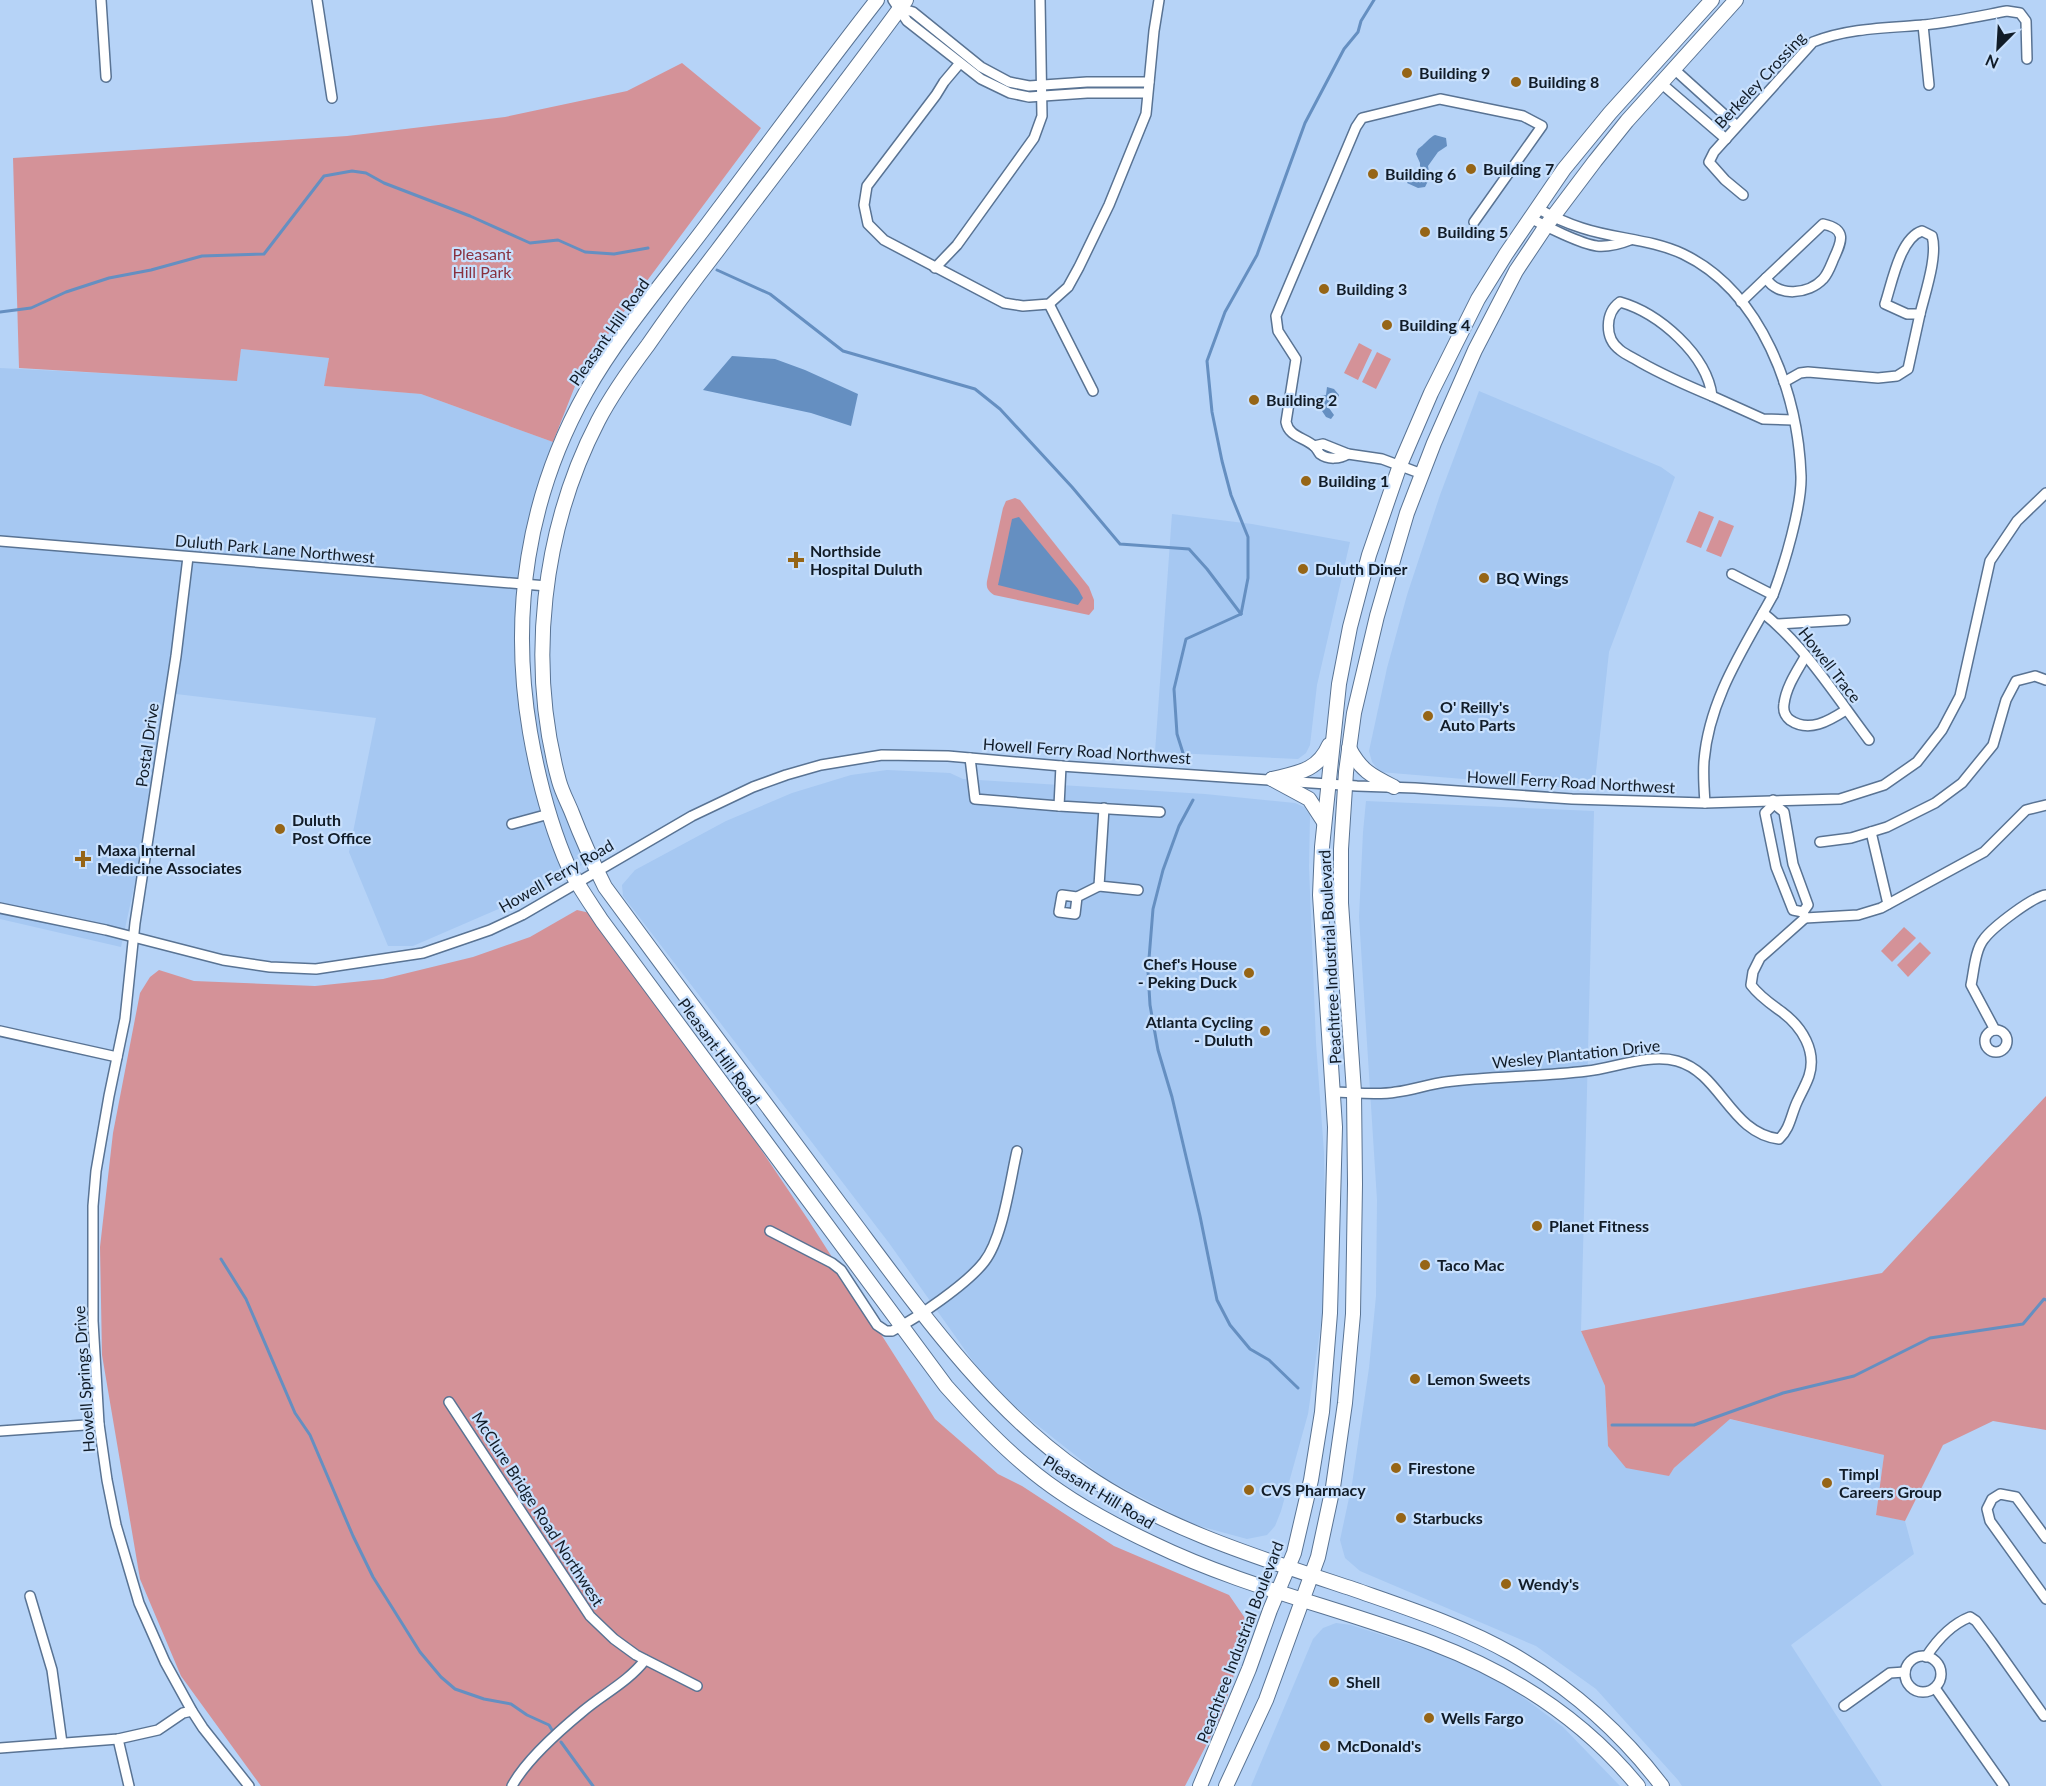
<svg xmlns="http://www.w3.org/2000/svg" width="2046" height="1786" font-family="Lato,sans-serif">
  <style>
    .built { fill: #a6c8f2 }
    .green { fill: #d49298 }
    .water { fill: #658fc1 }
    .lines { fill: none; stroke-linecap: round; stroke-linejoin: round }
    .stream { stroke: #658fc1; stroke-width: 3 }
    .minor-casing { stroke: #597393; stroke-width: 12 }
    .highway-casing { stroke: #597393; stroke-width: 16 }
    .minor { stroke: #fff; stroke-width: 9 }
    .highway { stroke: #fff; stroke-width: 14 }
    .poi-dot { fill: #966516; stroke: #c8e0fd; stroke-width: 2 }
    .labels { text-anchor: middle; stroke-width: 4.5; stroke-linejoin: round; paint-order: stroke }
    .poi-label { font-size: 16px; font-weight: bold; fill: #111c28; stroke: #c8e0fd; text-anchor: start }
    .street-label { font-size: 16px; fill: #111c28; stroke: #c8e0fd }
    .park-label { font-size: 16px; fill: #88313f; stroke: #c8e0fd }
  </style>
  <rect width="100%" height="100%" fill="#b6d3f7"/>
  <g class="built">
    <path d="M241 349 329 358 324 386 421 394 553 442 547 498 529 591 531 678 547 768 587 862 531 895 413 946H388L349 852 376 718 176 694 121 947 0 919V368L237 380Z"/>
    <path d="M1479 391 1661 467 1675 477 1609 652 1594 790 1380 772 1372 762 1369 751 1387 668 1407 595 1440 495Z"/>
    <path d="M1172 514 1252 524 1350 542 1317 685 1310 745 1306 753 1298 759 1155 752Z"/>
    <path d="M887 770 950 773 963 779 1205 794 1295 803 1304 807 1310 815 1309 867 1316 1043 1324 1153 1326 1288 1308 1414 1281 1511 1275 1526 1267 1535 1247 1539 1192 1524 1104 1478 1032 1421 987 1381 889 1243 623 896 622 885 635 870 726 821 792 793 851 775Z"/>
    <path d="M1366 801 1594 811 1581 1331 1605 1386 1608 1445 1669 1476 1674 1468 1729 1419 1884 1455 1876 1514 1905 1521 1914 1554 1791 1645 1882 1786H1682L1678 1780 1596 1689 1536 1646 1360 1571 1345 1558 1340 1540 1352 1484 1369 1368 1376 1296 1377 1200 1359 917 1363 832Z"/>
    <path d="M1336 1623 1351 1625 1456 1659 1509 1687 1563 1727 1620 1786H1251L1313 1639 1323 1628Z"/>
  </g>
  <g class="green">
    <path d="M682 63 761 128 623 313 579 376 553 442 421 394 324 386 329 358 241 349 237 381 19 368 13 158 347 136 505 117 627 91Z"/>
    <path d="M1359 343 1372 350 1358 380 1344 373Z"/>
    <path d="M1377 352 1391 359 1376 389 1362 382Z"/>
    <path d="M1015 498 1020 500 1089 587 1094 600V609L1089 615 994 595C988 591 986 588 987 581L1003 508 1006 501Z"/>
    <path d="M1699 511 1714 517 1701 548 1686 542Z"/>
    <path d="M1719 520 1734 526 1721 557 1706 551Z"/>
    <path d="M577 910 590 913 707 1069 809 1221 935 1419 998 1474 1022 1486 1114 1546 1229 1595 1249 1624 1222 1715 1185 1786H261L181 1676 140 1579 102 1355 100 1247 113 1133 140 993 150 977 159 970 194 981 315 986 383 979 473 957 530 937Z"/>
    <path d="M1904 927 1916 938 1892 962 1881 951Z"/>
    <path d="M1920 942 1931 953 1908 977 1897 965Z"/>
    <path d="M2046 1096V1430L1993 1421 1943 1445 1905 1521 1876 1515 1884 1455 1730 1419 1674 1468 1669 1476 1626 1468 1608 1446 1605 1386 1581 1331 1882 1273Z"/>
  </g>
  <g class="water">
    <path d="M1435 135 1446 138 1447 146 1438 152 1428 166 1430 177 1425 187 1418 188 1407 183V178L1420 168V163L1416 154 1418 149C1423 146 1431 136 1435 135Z"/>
    <path d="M732 356 775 359 805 370 858 394 851 426 811 413 703 390Z"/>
    <path d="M1327 387 1334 389 1339 395 1337 401 1329 404V408L1334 415 1331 419 1326 417 1322 411 1312 407V400L1314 397 1326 395Z"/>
    <path d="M1019 517 1078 589 1083 598 1078 605 998 585 1012 519Z"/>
  </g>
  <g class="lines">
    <g class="stream">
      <path d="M717 270 770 294 843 351 975 389 1000 409 1072 487 1120 544 1189 549 1207 569 1241 614"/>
      <path d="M0 312 31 308 66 292 109 278 151 270 202 256 264 254 324 176 352 171 366 173 384 183 470 216 530 243 558 240 585 252 614 254 648 248"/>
      <path d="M1241 614 1248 578V537L1231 495 1222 461 1212 412 1207 361 1225 312 1257 255 1305 123 1344 49 1358 32 1361 21 1374 0"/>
      <path d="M1183 753 1177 734 1174 689 1186 639 1241 614"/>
      <path d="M1193 800 1179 826 1163 870 1153 909 1148 971 1150 1005 1158 1050 1172 1097 1200 1216 1217 1300 1230 1325 1250 1349 1269 1360 1298 1388"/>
      <path d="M221 1259 246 1299 295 1413 310 1435 353 1536 373 1577 420 1652 441 1677 455 1689 484 1699 511 1704 527 1715 549 1725 552 1730"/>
      <path d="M1612 1425H1694L1783 1393 1854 1376 1930 1338 2023 1324 2044 1299 2046 1300"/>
      <path d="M561 1742 593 1786"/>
    </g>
    <g class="minor-casing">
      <g id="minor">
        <path d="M101 0 106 77"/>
        <path d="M317 0 332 98"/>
        <path d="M893 0 907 21 981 79 1010 93 1029 97 1087 93H1147"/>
        <path d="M900 8 913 12 981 67 1009 82 1029 86 1087 82H1149"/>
        <path d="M1923 25 1929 85"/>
        <path d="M960 63 944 82 936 95 867 186 864 205 868 224 884 240 1004 303 1023 306 1049 304 1068 287 1079 267 1109 205 1146 114 1154 31 1159 0"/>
        <path d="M1675 70 1737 126"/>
        <path d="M1662 84 1726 139"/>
        <path d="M1743 195 1725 180 1709 162 1714 152 1813 42C1848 28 1886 28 1924 25 1952 22 1980 16 2007 11L2020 13 2026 21 2027 59"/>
        <path d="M1537 208C1551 216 1566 223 1582 228 1615 239 1651 239 1683 254 1762 292 1798 393 1801 476 1802 506 1784 566 1773 595 1744 648 1709 699 1704 761 1703 775 1704 789 1705 803"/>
        <path d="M1530 218C1545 226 1581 244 1597 246 1609 247 1620 244 1630 240"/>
        <path d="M1823 224C1847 229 1842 241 1834 258 1831 265 1828 274 1823 279 1809 294 1778 298 1766 278Z"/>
        <path d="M1922 231 1932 236C1938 256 1925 293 1920 314H1907L1885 304C1892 283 1900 238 1922 231Z"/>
        <path d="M935 268 957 245 1034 138 1042 116 1040 0"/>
        <path d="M1620 302C1659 313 1707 355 1712 396 1688 386 1663 375 1640 362 1634 358 1626 355 1620 350 1604 338 1605 313 1620 302Z"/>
        <path d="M1741 302 1766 278"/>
        <path d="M1049 304 1093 391"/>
        <path d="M1784 382 1800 373 1808 372 1878 378 1897 376 1908 369 1920 314"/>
        <path d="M1712 396 1763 419 1793 420"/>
        <path d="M1314 446 1323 444 1348 454 1382 459 1422 474"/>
        <path d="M1348 454C1340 459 1328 460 1320 454 1318 452 1317 448 1314 446 1304 437 1289 437 1286 422L1296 359 1278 331 1276 316 1356 127 1362 118 1440 99 1523 116 1542 126 1474 222"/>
        <path d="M0 541 547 586"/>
        <path d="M188 557 176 656 135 923 125 1019 109 1096 96 1171 93 1206V1321L99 1424 107 1480 116 1525 139 1603 165 1662 192 1711 203 1728 249 1786"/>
        <path d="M1732 574 1773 595"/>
        <path d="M1763 613C1805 646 1837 698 1869 740"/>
        <path d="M1777 624 1845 620"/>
        <path d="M1805 657C1797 671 1786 687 1784 704 1783 710 1785 716 1790 720 1809 733 1829 721 1846 710"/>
        <path d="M970 758 975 799 1059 806"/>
        <path d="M1061 766 1059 806 1160 812"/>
        <path d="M1774 804 1765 813 1776 867 1793 910 1803 912"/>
        <path d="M1104 808 1099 886 1138 890"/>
        <path d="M512 824 549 814"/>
        <path d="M1871 832 1888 904"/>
        <path d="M1820 842 1851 838 1887 827 1935 803 1962 783 1993 745 2006 700 2016 681 2035 676 2046 680"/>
        <path d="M1077 897 1075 914 1059 912 1062 895 1077 897 1099 886"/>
        <path d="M0 908 106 930 223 960 270 967 316 969 423 953 490 930 522 915 692 816 753 787 786 775 821 765 882 755 948 756 1061 766 1357 786 1415 788 1572 799 1705 803 1840 799 1884 785 1917 762 1942 730 1960 696 1990 561 2017 521 2046 493"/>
        <path d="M1805 918 1858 915 1881 908 1984 852 2026 810 2046 805"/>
        <circle cx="1996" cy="1041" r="11"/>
        <path d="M1995 1030 1971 985C1974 971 1975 950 1984 939 1993 927 2032 897 2046 895"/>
        <path d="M0 1031 117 1057"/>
        <path d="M1332 1092C1353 1092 1376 1096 1396 1092 1413 1090 1429 1084 1445 1082 1492 1076 1540 1077 1587 1071 1614 1068 1650 1053 1677 1061 1721 1073 1730 1133 1779 1139 1790 1129 1791 1115 1797 1102 1801 1093 1806 1085 1809 1076 1817 1051 1802 1027 1782 1012 1771 1004 1760 997 1751 985L1753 972 1760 958 1805 918 1803 912 1808 905 1793 864 1784 812 1774 804 1773 800"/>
        <path d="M770 1231 832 1263 841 1270 877 1325 886 1331H892C917 1318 967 1284 984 1262 1003 1238 1010 1181 1017 1151"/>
        <path d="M449 1402 590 1616 614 1639 636 1655 697 1686"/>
        <path d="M0 1431 99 1424"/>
        <path d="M2046 1538 2016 1497 2000 1494 1992 1499 1987 1509 1990 1521 2046 1599"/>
        <path d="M30 1596 52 1670 62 1743"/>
        <circle cx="1923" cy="1674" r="18"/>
        <path d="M1926 1657C1937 1640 1952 1624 1970 1617L1976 1621 1991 1641 2044 1716"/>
        <path d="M1935 1688 2004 1786"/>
        <path d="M1844 1706 1890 1673 1905 1672"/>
        <path d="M118 1739 129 1786"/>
        <path d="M0 1748 118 1739 158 1730 183 1713 192 1711"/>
        <path d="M512 1786C526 1760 559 1731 582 1712 603 1694 628 1682 645 1660"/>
      </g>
    </g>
    <g class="highway-casing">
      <g id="highway">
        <path d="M877 0C820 73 765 148 709 222 668 277 620 332 586 392 527 497 510 614 530 732 538 778 550 825 569 868 578 886 591 904 602 921L946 1386C971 1414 997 1442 1026 1466 1062 1497 1111 1524 1154 1544 1243 1587 1340 1608 1432 1643 1511 1673 1584 1720 1638 1786"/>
        <path d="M906 0C844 85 780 167 717 251 693 282 670 313 648 345 630 369 612 394 598 421 542 529 527 664 559 781 562 792 568 803 572 813 582 839 593 863 605 887 683 993 762 1099 840 1204 911 1298 985 1407 1084 1474 1164 1529 1262 1559 1353 1589 1407 1608 1463 1626 1512 1654 1571 1688 1621 1732 1662 1786"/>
        <path d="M1349 748C1361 771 1372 776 1394 787"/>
        <path d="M1272 779C1297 773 1318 771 1329 745"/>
        <path d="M1272 779 1309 799 1324 822"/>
        <path d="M1200 1786 1249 1669 1270 1610 1294 1553 1311 1480 1322 1412 1330 1313 1335 1127 1320 895 1322 847 1339 684 1350 627 1369 555 1400 465 1431 393 1478 299 1506 254 1564 169 1610 113 1712 0"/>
        <path d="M1226 1786 1266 1700 1318 1557 1333 1487 1345 1403 1353 1314 1355 1184 1354 1092 1341 903V849L1346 772 1354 713 1377 616 1394 557 1407 513 1434 443 1475 350 1516 271 1546 226 1595 161 1627 121 1736 0"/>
      </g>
    </g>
    <use href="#minor" class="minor"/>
    <use href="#highway" class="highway"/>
  </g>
  <g class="poi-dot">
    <circle cx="1407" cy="73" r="6"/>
    <circle cx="1516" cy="82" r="6"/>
    <circle cx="1471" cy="169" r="6"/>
    <circle cx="1373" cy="174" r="6"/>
    <circle cx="1425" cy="232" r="6"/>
    <circle cx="1324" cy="289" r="6"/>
    <circle cx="1387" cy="325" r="6"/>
    <circle cx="1254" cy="400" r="6"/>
    <circle cx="1306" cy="481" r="6"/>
    <path d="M793 551h6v6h6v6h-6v6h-6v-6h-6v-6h6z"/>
    <circle cx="1303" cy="569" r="6"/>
    <circle cx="1484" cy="578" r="6"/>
    <circle cx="1428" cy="716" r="6"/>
    <circle cx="280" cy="829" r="6"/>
    <path d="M80 850h6v6h6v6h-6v6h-6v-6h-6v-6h6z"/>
    <circle cx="1249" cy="973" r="6"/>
    <circle cx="1265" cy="1031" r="6"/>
    <circle cx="1537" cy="1226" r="6"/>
    <circle cx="1425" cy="1265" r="6"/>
    <circle cx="1415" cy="1379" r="6"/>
    <circle cx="1396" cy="1468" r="6"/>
    <circle cx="1827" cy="1483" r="6"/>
    <circle cx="1249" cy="1490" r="6"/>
    <circle cx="1401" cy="1518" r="6"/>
    <circle cx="1506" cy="1584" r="6"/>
    <circle cx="1334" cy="1682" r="6"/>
    <circle cx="1429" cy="1718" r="6"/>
    <circle cx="1325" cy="1746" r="6"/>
  </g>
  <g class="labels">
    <g class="poi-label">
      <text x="1419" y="79">Building 9</text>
      <text x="1528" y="88">Building 8</text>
      <text x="1483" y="175">Building 7</text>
      <text x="1385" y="180">Building 6</text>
      <text x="1437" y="238">Building 5</text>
      <text x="1336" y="295">Building 3</text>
      <text x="1399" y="331">Building 4</text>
      <text x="1266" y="406">Building 2</text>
      <text x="1318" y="487">Building 1</text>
      <text x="810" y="557">Northside<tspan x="810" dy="18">Hospital Duluth</tspan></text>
      <text x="1315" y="575">Duluth Diner</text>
      <text x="1496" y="584">BQ Wings</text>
      <text x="1440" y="713">O' Reilly's<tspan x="1440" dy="18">Auto Parts</tspan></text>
      <text x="292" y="826">Duluth<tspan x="292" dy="18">Post Office</tspan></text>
      <text x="97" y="856">Maxa Internal<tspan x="97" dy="18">Medicine Associates</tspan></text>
      <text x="1237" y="970" text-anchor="end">Chef's House<tspan x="1237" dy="18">- Peking Duck</tspan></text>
      <text x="1253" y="1028" text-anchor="end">Atlanta Cycling<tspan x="1253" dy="18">- Duluth</tspan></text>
      <text x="1549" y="1232">Planet Fitness</text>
      <text x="1437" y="1271">Taco Mac</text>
      <text x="1427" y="1385">Lemon Sweets</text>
      <text x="1408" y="1474">Firestone</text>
      <text x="1839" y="1480">Timpl<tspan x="1839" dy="18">Careers Group</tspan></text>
      <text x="1261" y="1496">CVS Pharmacy</text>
      <text x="1413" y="1524">Starbucks</text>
      <text x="1518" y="1590">Wendy's</text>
      <text x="1346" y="1688">Shell</text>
      <text x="1441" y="1724">Wells Fargo</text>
      <text x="1337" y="1752">McDonald's</text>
    </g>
    <g class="street-label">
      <text transform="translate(1760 80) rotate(-47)" y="6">Berkeley Crossing</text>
      <text transform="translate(609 332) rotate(-55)" y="6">Pleasant Hill Road</text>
      <text transform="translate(275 549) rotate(5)" y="6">Duluth Park Lane Northwest</text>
      <text transform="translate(1830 665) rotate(52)" y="6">Howell Trace</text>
      <text transform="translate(147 745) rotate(-82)" y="6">Postal Drive</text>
      <text transform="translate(1087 751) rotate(4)" y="6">Howell Ferry Road Northwest</text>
      <text transform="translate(1571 782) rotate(3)" y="6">Howell Ferry Road Northwest</text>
      <text transform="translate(556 876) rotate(-30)" y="6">Howell Ferry Road</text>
      <text transform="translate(1330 957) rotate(-93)" y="6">Peachtree Industrial Boulevard</text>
      <text transform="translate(719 1051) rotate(54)" y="6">Pleasant Hill Road</text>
      <text transform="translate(1576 1054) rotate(-6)" y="6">Wesley Plantation Drive</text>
      <text transform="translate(84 1379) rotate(-94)" y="6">Howell Springs Drive</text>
      <text transform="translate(1099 1492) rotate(31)" y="6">Pleasant Hill Road</text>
      <text transform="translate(538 1509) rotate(57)" y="6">McClure Bridge Road Northwest</text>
      <text transform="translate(1240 1642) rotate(-69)" y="6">Peachtree Industrial Boulevard</text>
    </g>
    <g class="park-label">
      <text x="482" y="260">Pleasant<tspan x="482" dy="18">Hill Park</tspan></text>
    </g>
  </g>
  <g transform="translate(1998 48) rotate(204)" stroke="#c8e0fd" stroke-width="4.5" paint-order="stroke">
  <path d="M0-4.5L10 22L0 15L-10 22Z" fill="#111c28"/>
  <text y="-9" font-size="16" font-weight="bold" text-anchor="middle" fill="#111c28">N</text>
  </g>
</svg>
